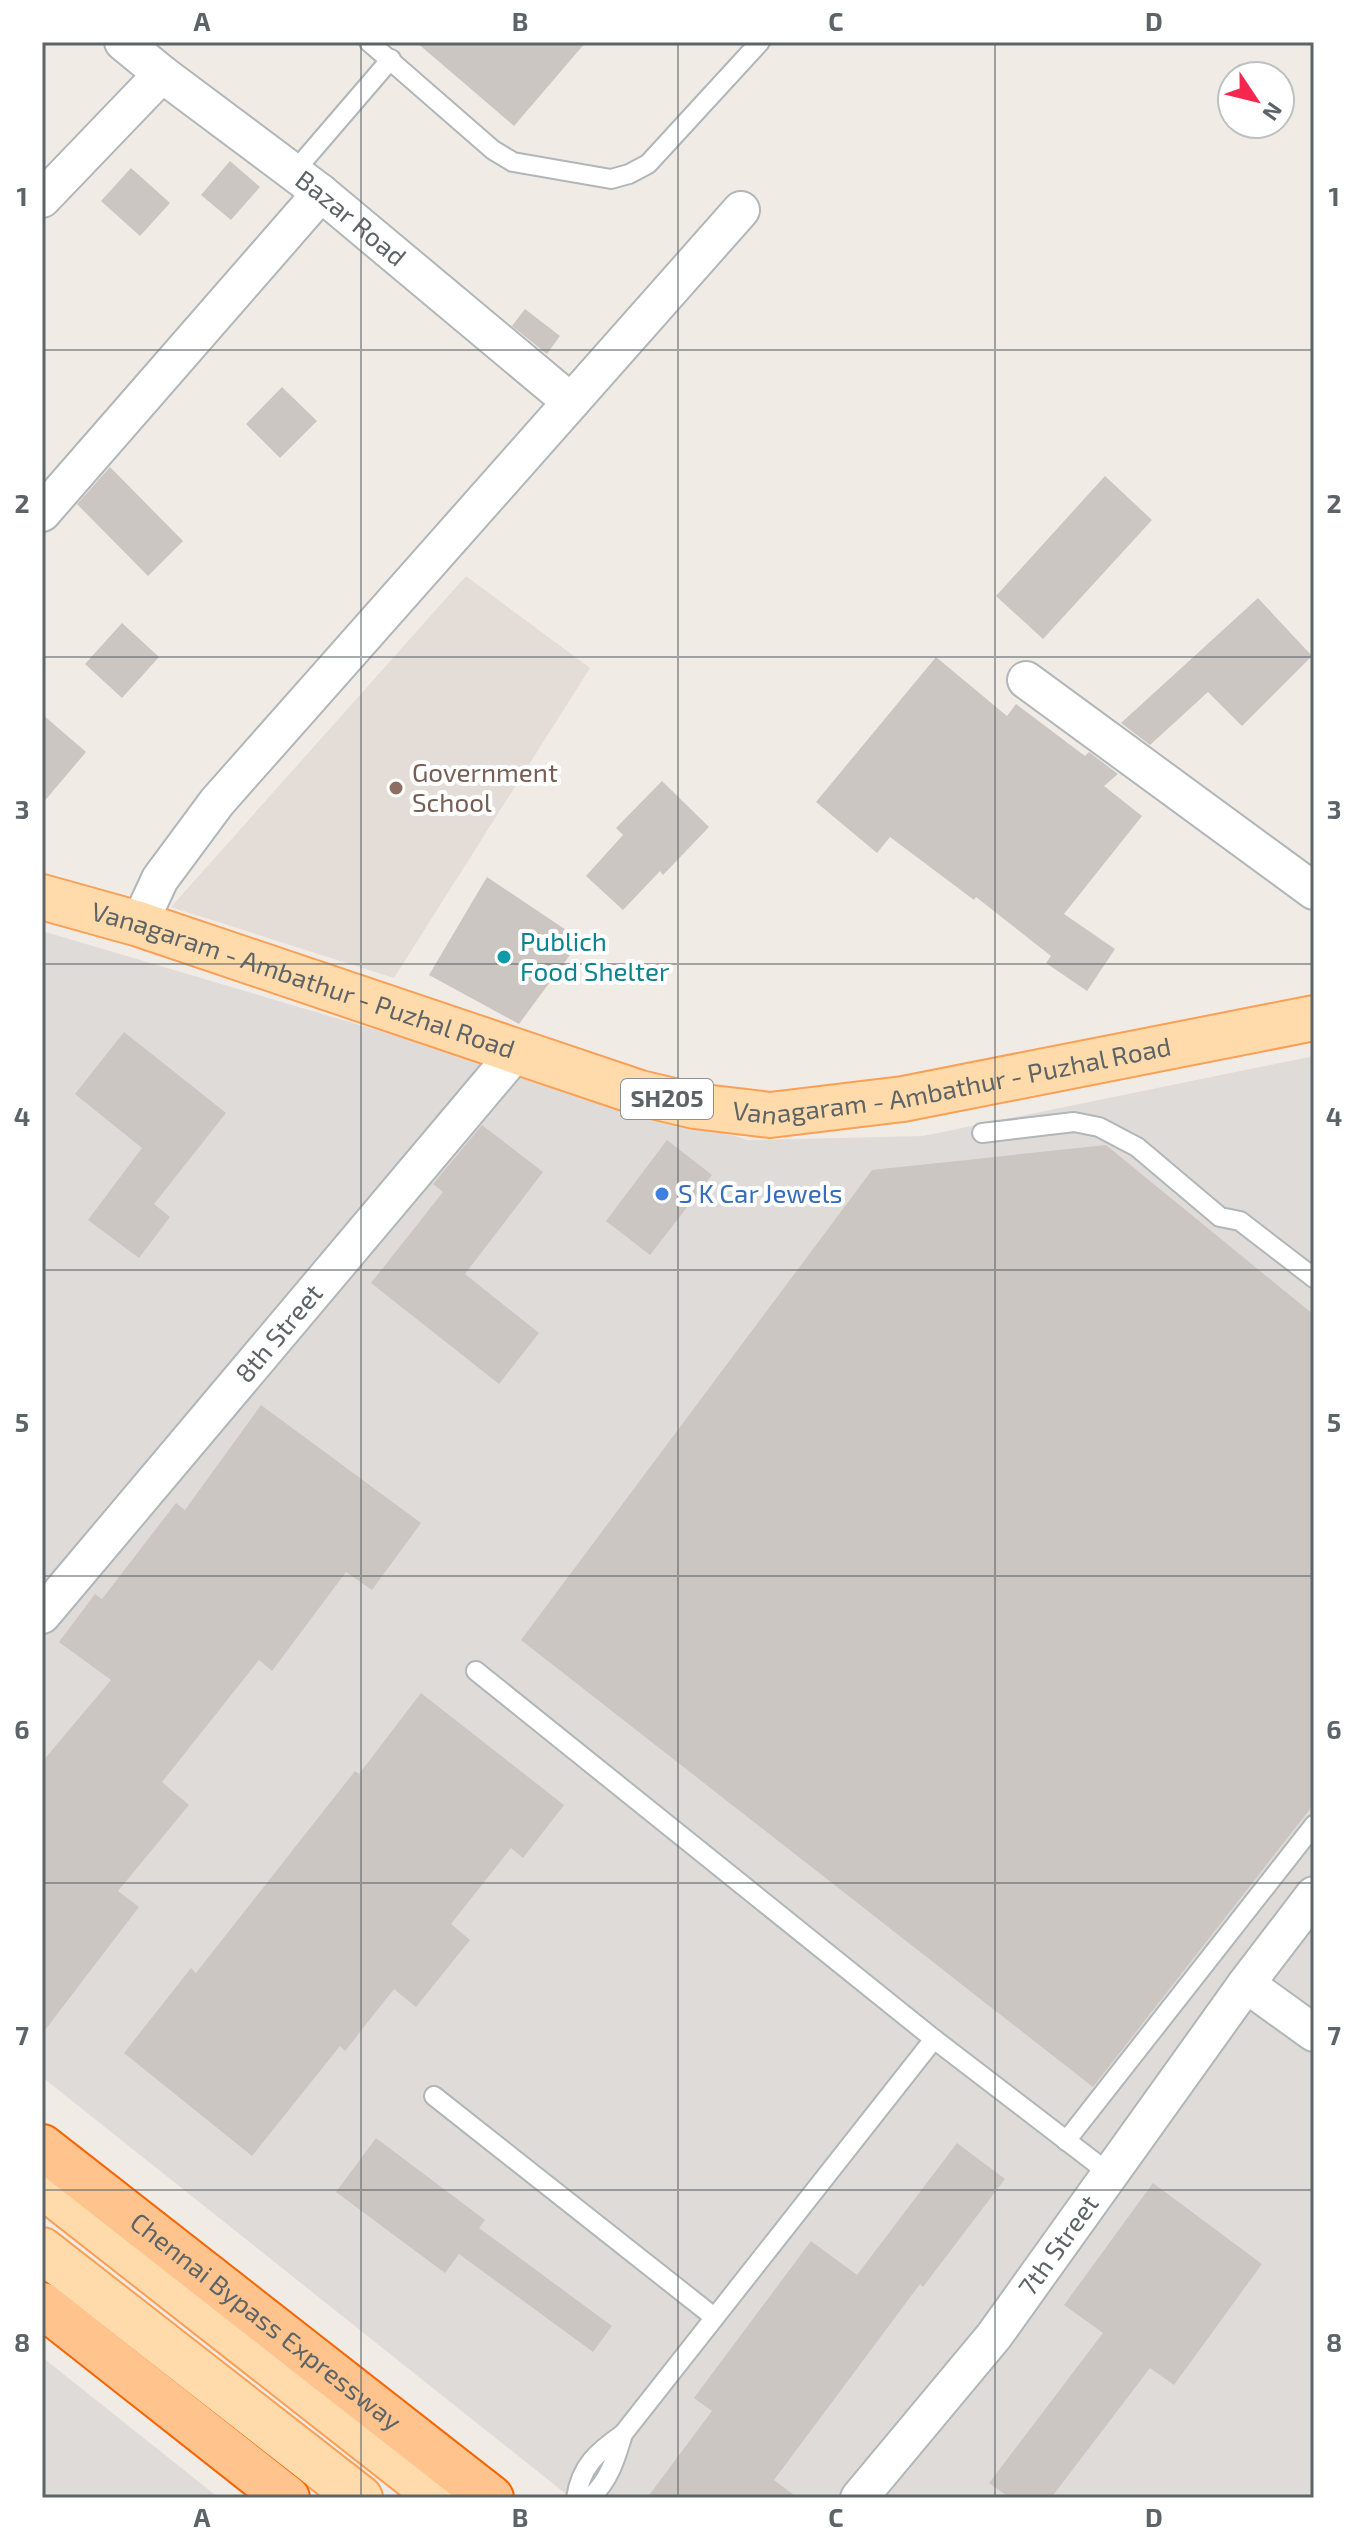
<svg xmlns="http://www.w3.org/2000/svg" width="1356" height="2540" font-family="'Exo 2',sans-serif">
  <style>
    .industrial { fill: #dfdbd8 }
    .education { fill: #e3dcd7 }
    .building { fill: #ccc6c3 }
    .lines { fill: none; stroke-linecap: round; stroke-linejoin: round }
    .lane-casing { stroke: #b1b6b9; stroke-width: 22 }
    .street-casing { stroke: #b1b6b9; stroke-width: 40 }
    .primary-casing { stroke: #fb9f54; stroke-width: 48 }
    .highway-casing { stroke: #f66600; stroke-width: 48 }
    .lane { stroke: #fff; stroke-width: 18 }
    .street { stroke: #fff; stroke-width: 36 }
    .primary { stroke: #ffdbac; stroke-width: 44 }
    .highway { stroke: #ffc48e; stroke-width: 44 }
    .grid { fill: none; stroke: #5d6467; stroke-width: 2; stroke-opacity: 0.55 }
    .education-dot { fill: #8d6e63; stroke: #fff; stroke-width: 3 }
    .culture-dot { fill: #0f9aa8; stroke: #fff; stroke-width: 3 }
    .shop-dot { fill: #3f7fe0; stroke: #fff; stroke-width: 3 }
    .labels { text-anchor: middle; stroke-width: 8; stroke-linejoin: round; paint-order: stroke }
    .shield { fill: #fff; stroke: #8e9295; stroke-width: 2 }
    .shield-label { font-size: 24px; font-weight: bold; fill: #5d6467 }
    .street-label { font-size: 26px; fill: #5d6467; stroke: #fff }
    .education-label { font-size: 26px; fill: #785e54; stroke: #fff; text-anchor: start }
    .culture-label { font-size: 26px; fill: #0d838f; stroke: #fff; text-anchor: start }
    .shop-label { font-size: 26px; fill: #366cbe; stroke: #fff; text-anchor: start }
    .neatline { fill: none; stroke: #5d6467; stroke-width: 3 }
    .grid-label { font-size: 26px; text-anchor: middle; font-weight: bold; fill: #5d6467 }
  </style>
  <rect width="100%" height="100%" fill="#f1ebe6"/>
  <g class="industrial">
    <path d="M42 931 748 1140 923 1136 1314 1056V2498H571L42 2077Z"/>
    <path d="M42 2357 219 2498H42Z"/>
  </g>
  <path class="education" d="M466 576 590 668 394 978 171 907Z"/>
  <g class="building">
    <path d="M416 42H586L514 126Z"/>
    <path d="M230 161 260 187 231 220 201 195Z"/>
    <path d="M131 168 170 203 140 236 101 201Z"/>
    <path d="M525 309 560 336 547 354 512 326Z"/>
    <path d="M282 387 317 421 280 458 246 424Z"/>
    <path d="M110 467 183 541 148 576 77 504Z"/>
    <path d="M1105 476 1152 520 1043 639 996 596Z"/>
    <path d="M1258 598 1312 656 1242 726 1208 692 1150 745 1121 723Z"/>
    <path d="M122 623 159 657 122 698 85 664Z"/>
    <path d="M936 657 1007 716 1016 704 1085 756 1089 752 1118 774 1104 786 1142 816 1064 914 1115 949 1087 991 1046 963 1051 956 976 897 974 900 890 837 877 853 816 802Z"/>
    <path d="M42 714 86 752 42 804Z"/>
    <path d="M662 781 709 827 663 875 660 871 623 910 586 876 623 835 616 828Z"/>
    <path d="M487 877 581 940 519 1024 429 975Z"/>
    <path d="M124 1032 226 1113 154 1204 170 1217 139 1258 88 1220 142 1148 75 1094Z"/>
    <path d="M482 1125 543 1172 465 1274 539 1333 499 1384 371 1283 443 1192 433 1184Z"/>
    <path d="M667 1140 712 1175 650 1255 606 1221Z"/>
    <path d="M1106 1145 1314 1315V1804L1093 2087 521 1640 872 1170Z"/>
    <path d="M261 1405 421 1523 372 1590 346 1572 272 1671 259 1660 162 1782 189 1805 118 1891 139 1907 42 2034V1762L111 1680 59 1642 95 1594 102 1599 176 1503 185 1510Z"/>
    <path d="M421 1693 564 1805 523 1858 511 1848 451 1924 470 1940 416 2007 394 1989 345 2051 340 2046 252 2156 124 2053 191 1968 196 1973 355 1771 359 1774Z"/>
    <path d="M376 2138 485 2220 479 2228 612 2326 593 2352 459 2254 445 2273 336 2192Z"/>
    <path d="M957 2143 1005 2179 923 2287 920 2284 774 2480 798 2498H647L712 2411 694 2398 811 2241 857 2275Z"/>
    <path d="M1153 2183 1262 2264 1174 2385 1150 2368 1051 2498H1010L989 2483 1103 2333 1064 2305Z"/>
  </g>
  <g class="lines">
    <g class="lane-casing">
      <g id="lane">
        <path d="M369 42 493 150 513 162 611 179 629 174 648 164 760 42"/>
        <path d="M293 173 391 59"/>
        <path d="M982 1133 1074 1122 1099 1127 1137 1147 1220 1217 1240 1221 1314 1278"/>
        <path d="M476 1671 934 2039"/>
        <path d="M434 2096 714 2317"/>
        <path d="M1066 2141 1314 1825"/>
        <path d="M623 2434 934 2039 1110 2174"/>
        <path d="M576 2498C581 2466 597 2452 623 2434 616 2458 609 2481 590 2498"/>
      </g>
    </g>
    <g class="street-casing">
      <g id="street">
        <path id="s1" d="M123 42 162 74 321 193 571 402"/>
        <path d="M42 199 162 74"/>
        <path d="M42 513 321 193"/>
        <path d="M1026 680 1314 891"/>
        <path d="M139 924 160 879 217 802 741 210"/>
        <path id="s2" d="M42 1615 517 1051"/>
        <path d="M1246 1984 1314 2033"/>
        <path id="s3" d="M859 2498 994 2336 1246 1984 1314 1895"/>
      </g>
    </g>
    <g class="primary-casing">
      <g id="primary">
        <path id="s4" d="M42 897 139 924 640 1093 695 1106 770 1115 903 1099 1314 1018"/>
        <path d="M42 2185 441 2498"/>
        <path d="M42 2250 360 2498"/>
      </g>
    </g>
    <g class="highway-casing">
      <g id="highway">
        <path id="s5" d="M42 2147 491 2498"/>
        <path d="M42 2305 287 2498"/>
      </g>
    </g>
    <use href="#lane" class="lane"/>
    <use href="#street" class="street"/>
    <use href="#primary" class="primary"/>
    <use href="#highway" class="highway"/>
  </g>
  <path class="grid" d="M361 42V2498M678 42V2498M995 42V2498M42 350H1314M42 657H1314M42 964H1314M42 1270H1314M42 1576H1314M42 1883H1314M42 2190H1314"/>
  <circle class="education-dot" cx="396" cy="788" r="8"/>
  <circle class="culture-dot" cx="504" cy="957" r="8"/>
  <circle class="shop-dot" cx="662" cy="1194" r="8"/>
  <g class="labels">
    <rect class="shield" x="621" y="1079" width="92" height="40" rx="6"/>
    <g class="shield-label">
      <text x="667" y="1107">SH205</text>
    </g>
    <g class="street-label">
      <text dy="9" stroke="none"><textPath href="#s1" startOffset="288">Bazar Road</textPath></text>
      <text dy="9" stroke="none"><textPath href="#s4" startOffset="274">Vanagaram - Ambathur - Puzhal Road</textPath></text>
      <text dy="9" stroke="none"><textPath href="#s4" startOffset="946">Vanagaram - Ambathur - Puzhal Road</textPath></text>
      <text dy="9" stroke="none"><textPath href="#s2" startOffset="368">8th Street</textPath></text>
      <text dy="9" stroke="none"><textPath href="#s3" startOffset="322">7th Street</textPath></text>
      <text dy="9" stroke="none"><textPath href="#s5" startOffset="284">Chennai Bypass Expressway</textPath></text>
    </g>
    <g class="education-label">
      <text x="412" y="782">Government<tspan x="412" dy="30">School</tspan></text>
    </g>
    <g class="culture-label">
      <text x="520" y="951">Publich<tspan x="520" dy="30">Food Shelter</tspan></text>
    </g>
    <g class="shop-label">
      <text x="678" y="1203">S K Car Jewels</text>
    </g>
  </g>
  <rect width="1356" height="2540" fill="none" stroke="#ffffff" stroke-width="88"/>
  <g transform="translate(1256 100) rotate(125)"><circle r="38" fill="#ffffff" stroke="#bec1c2" stroke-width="2"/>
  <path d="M0-6L14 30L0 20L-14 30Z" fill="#f5274f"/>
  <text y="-12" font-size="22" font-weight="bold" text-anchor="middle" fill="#5d6467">N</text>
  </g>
  <rect x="44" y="44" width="1268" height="2452" class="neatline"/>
  <g class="grid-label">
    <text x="202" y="31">A</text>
    <text x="520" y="31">B</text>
    <text x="836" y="31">C</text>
    <text x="1154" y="31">D</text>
    <text x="22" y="206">1</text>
    <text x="1334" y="206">1</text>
    <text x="22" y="513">2</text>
    <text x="1334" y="513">2</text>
    <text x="22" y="819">3</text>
    <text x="1334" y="819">3</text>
    <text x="22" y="1126">4</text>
    <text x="1334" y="1126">4</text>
    <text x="22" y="1432">5</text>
    <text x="1334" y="1432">5</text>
    <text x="22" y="1739">6</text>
    <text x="1334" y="1739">6</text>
    <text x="22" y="2045">7</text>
    <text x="1334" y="2045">7</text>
    <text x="22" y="2352">8</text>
    <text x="1334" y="2352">8</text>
    <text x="202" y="2527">A</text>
    <text x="520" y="2527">B</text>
    <text x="836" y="2527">C</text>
    <text x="1154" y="2527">D</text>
  </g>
</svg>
